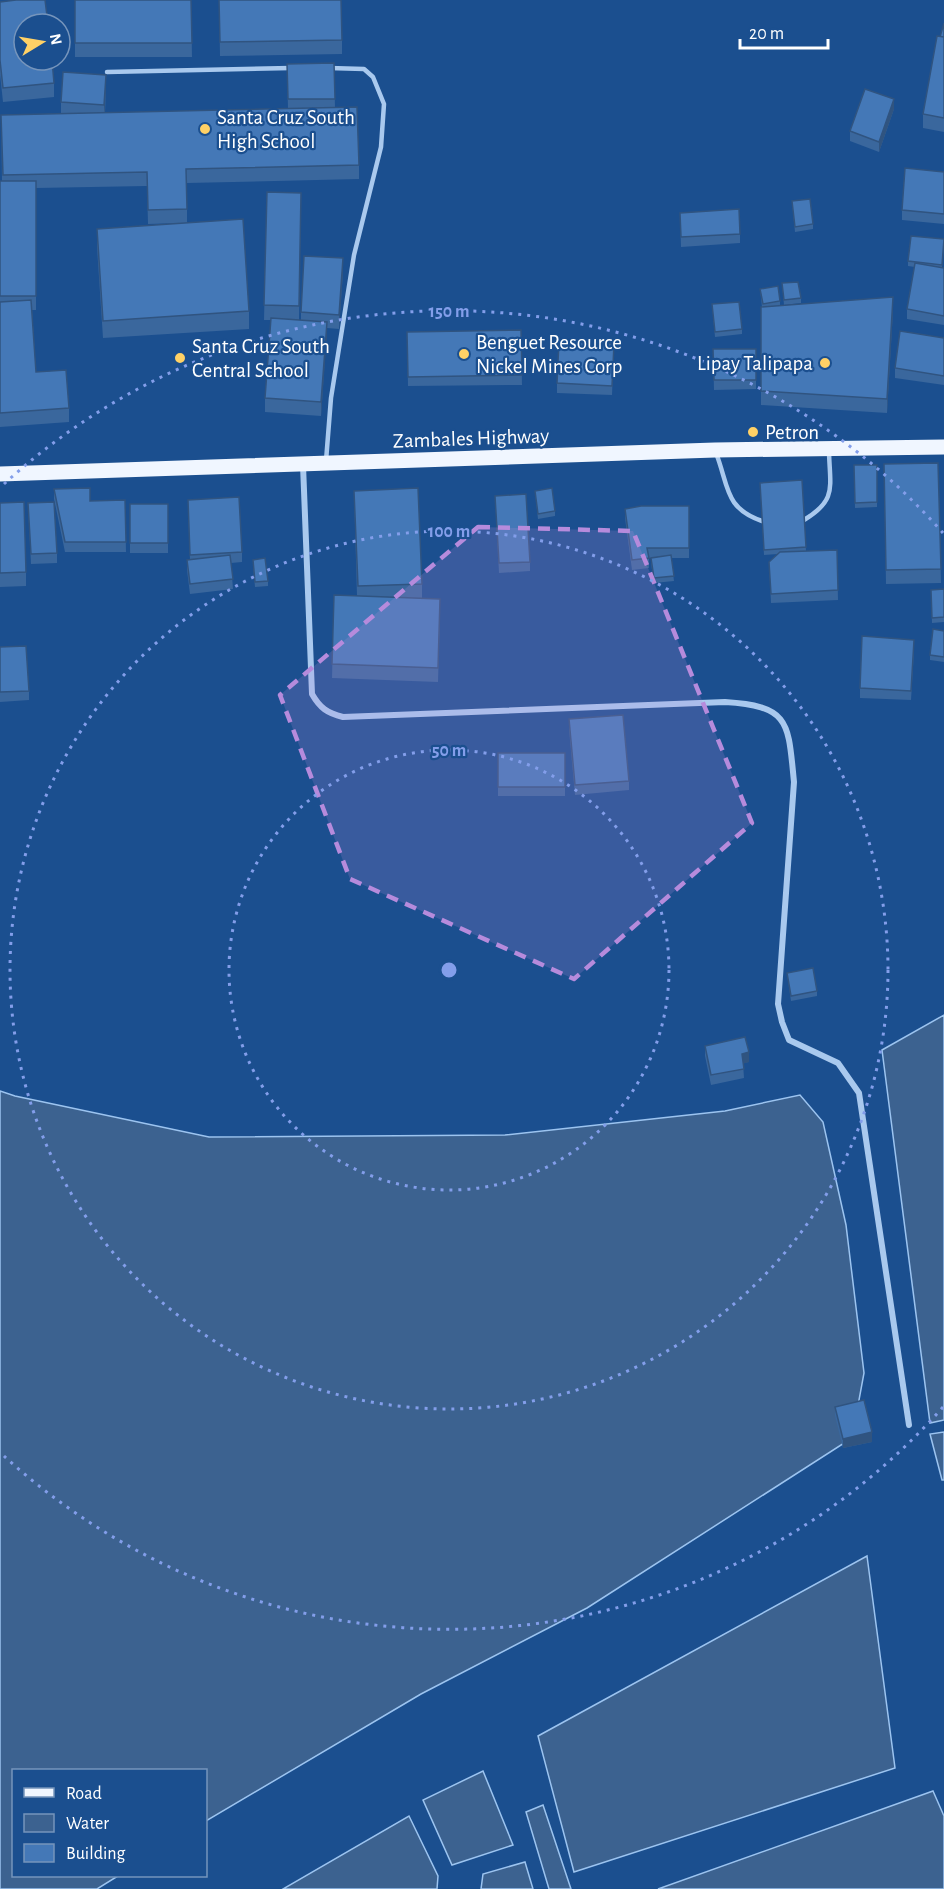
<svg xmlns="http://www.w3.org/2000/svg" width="944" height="1889" font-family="'Alegreya Sans',sans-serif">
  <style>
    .water { fill: #3c6290; stroke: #9cc4f0; stroke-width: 1.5 }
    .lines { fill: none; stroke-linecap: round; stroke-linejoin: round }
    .service { stroke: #a9c9ee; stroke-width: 4.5 }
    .minor { stroke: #a9c9ee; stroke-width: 6 }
    .primary { stroke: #f0f6ff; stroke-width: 15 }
    .wall { fill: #3a679d }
    .shaded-wall { fill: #305480 }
    .building { fill: #4478b7; stroke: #305480; stroke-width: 1.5 }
    .marked { fill: #b68bdc; fill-opacity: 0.2; stroke: #b68bdc; stroke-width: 4.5; stroke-dasharray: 12 8; stroke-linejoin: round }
    .ring { fill: none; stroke: #839eea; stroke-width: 3; stroke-dasharray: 3 6 }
    .poi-dot { fill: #ffd166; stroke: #1b4f8f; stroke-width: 2 }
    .labels { text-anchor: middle; stroke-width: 4.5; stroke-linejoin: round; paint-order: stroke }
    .poi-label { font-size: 21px; fill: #fff; stroke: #1b4f8f; text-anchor: start }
    .street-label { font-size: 21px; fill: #fff; stroke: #1b4f8f }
    .centre { fill: #839eea; stroke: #1b4f8f; stroke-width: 3 }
    .ring-label { font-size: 18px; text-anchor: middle; font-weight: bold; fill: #839eea; stroke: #1b4f8f; stroke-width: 4.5; stroke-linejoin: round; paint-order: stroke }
  </style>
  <rect width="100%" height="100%" fill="#1b4f8f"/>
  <g class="water">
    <path d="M944 1015V1420L930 1423 882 1050Z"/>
    <path d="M0 1091 15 1096 209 1137 505 1135 725 1111 800 1095 823 1122 846 1225 864 1373 852 1438 587 1608 421 1694 206 1821V1770H14V1876H118L97 1889H0Z"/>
    <path d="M944 1432V1480H942L930 1434Z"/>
    <path d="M867 1556 895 1768 574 1872 538 1736Z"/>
    <path d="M483 1771 513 1845 452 1865 423 1800Z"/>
    <path d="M933 1791 944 1816V1889H658Z"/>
    <path d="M543 1805 571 1889H549L526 1812Z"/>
    <path d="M409 1816 438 1876 437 1889H283Z"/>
    <path d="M525 1862 533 1889H481L483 1874Z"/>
  </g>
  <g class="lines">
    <g class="service">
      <path d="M107 72 291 68"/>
      <path d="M716 453C729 486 724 508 762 521"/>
      <path d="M326 461 331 398 354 255 381 147 384 104 373 77 364 69 329 68"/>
      <path d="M804 520C837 500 830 488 829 452"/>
    </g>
    <path class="minor" d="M303 465 312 694C320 708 327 713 343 717L725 702C791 706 788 723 794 782L778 1004 782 1022 789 1040 838 1063 859 1093 909 1425"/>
    <path class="primary" d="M0 474 715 450 944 447"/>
  </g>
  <g class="wall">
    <path d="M75 0H191L192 57H75Z"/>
    <path d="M219 0 342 40V54L220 56Z"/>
    <path d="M0 2 54 83V97L3 102 0 74Z"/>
    <path d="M944 23V132L923 128V114Z"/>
    <path d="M334 63 335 108 359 165V179L187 183V223L249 311V329L103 338 97 247V229L180 223 148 224 147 186 36 188V310H32L36 372 69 408V422L0 427V181H2L1 115 61 114V102L106 89 105 113 288 109 287 64Z"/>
    <path d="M894 109 879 152 850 141V131Z"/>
    <path d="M944 172V224L902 220V210Z"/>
    <path d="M267 192 301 193 299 320H301V312L343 272 339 329 327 328 321 416 265 412V398L271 320H264Z"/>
    <path d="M792 201 813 224V229L795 232Z"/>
    <path d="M680 213 740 234V243L681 247Z"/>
    <path d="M944 239 942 268H944V325L907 319V309L915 267 908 266V261Z"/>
    <path d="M782 283 801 298V303L784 305Z"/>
    <path d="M760 289 780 301V306L893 311 887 413 761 405V307H762Z"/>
    <path d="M712 304 742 329V334L715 337Z"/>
    <path d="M521 330 522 385 408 386 407 332Z"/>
    <path d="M944 338V385L895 378V368Z"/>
    <path d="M614 344 612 395 557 393V383Z"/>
    <path d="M713 349H756V389L714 390Z"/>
    <path d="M938 463 941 583 886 584 884 464Z"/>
    <path d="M854 465H877V507L855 508Z"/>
    <path d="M802 480 806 551 837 550 838 600 771 603 769 562 778 554 764 555 760 483Z"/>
    <path d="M54 489 90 501 125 500 126 552H65L54 499Z"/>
    <path d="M354 491 422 584V598H415L440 613 438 682 332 678 334 595 357 596Z"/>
    <path d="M535 491 555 511V516L538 519Z"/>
    <path d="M495 496 530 562V571L499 573Z"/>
    <path d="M0 503 26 572V586L0 587Z"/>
    <path d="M28 503 57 553V563L31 564Z"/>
    <rect x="130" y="504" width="38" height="49"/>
    <path d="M689 506V558H671L674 581 654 583 651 563 652 558H649V568L632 570 625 518V509Z"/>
    <path d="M188 509 242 552V562L231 563 233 589 190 594 187 570V560H190Z"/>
    <path d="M253 565 268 581V586L255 587Z"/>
    <path d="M944 589V622L932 623 931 590Z"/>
    <path d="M944 631V662L930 660V655Z"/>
    <path d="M0 647 29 691V700L0 702Z"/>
    <path d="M914 650 911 700 860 698V688Z"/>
    <path d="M569 719 629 781V790L575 795 569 729Z"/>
    <rect x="498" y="753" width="67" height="43"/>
    <path d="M787 973 817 991V996L791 1001Z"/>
    <path d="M705 1046 749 1062 743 1063 744 1078 711 1085 705 1056Z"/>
    <path d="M835 1407 872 1442 843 1448 835 1416Z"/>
  </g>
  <g class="shaded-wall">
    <path d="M106 75V89L104 119V105Z"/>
    <path d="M894 99V109L879 152V142Z"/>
    <path d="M343 258V272L339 329V315Z"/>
    <path d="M893 297V311L887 413V399Z"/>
    <path d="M327 322V336L321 416V402Z"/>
    <path d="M749 1052V1062L742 1064V1054Z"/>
    <path d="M872 1432V1442L843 1448V1439Z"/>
  </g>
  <g class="building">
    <path d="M16 0H45L48 24H24V60H52L54 83 3 88 0 60V2Z"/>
    <path d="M75 0H191L192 43H75Z"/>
    <path d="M219 0H341L342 40 220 42Z"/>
    <path d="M944 23V37H940Z"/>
    <path d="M937 36 944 37V118L923 114Z"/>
    <path d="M334 63 335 99H288L287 64Z"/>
    <path d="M63 72 106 75 104 105 61 102Z"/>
    <path d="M865 89 894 99 879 142 850 131Z"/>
    <path d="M357 107 359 165 186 169 187 209 148 210 147 172 3 175 1 115Z"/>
    <path d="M905 168 944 172V214L902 210Z"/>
    <rect x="0" y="181" width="36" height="115"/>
    <path d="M267 192 301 193 299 306 264 305Z"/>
    <path d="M810 199 813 224 795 227 792 201Z"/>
    <path d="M739 209 740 234 681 237 680 213Z"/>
    <path d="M243 219 249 311 103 321 97 229Z"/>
    <path d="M911 236 944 239 942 265 908 261Z"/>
    <path d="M304 256 343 258 339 315 301 312Z"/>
    <path d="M915 263 944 268V316L907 309Z"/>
    <path d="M798 282 801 298 784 300 782 283Z"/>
    <path d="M778 286 780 301 763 304 760 289Z"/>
    <path d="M893 297 887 399 761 391V307Z"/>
    <path d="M31 300 36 372 66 370 69 408 0 413V302Z"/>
    <path d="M739 302 742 329 715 332 712 304Z"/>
    <path d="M271 318 327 322 321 402 265 398Z"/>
    <path d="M521 330 522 375 408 377 407 332Z"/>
    <path d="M900 331 944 338V376L895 368Z"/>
    <path d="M559 341 614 344 612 386 557 383Z"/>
    <path d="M713 349H756V380H714Z"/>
    <path d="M938 463 941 569 886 570 884 464Z"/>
    <path d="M854 465H877V502L855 503Z"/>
    <path d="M802 480 806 547 764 550 760 483Z"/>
    <path d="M90 488V501L125 500 126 542H65L54 489Z"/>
    <path d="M418 488 422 584 358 586 354 491Z"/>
    <path d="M552 488 555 511 538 514 535 491Z"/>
    <path d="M526 494 530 562 499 563 495 496Z"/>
    <path d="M239 497 242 552 190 555 188 500Z"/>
    <path d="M24 502 26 572 0 573V503Z"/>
    <path d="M54 502 57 553 31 554 28 503Z"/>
    <rect x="130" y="504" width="38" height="39"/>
    <path d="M641 506H689V548H647L649 558 632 560 625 509Z"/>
    <path d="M837 550 838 590 771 594 769 562 780 552Z"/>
    <path d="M230 555 233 579 190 584 187 560Z"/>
    <path d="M671 555 674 576 654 578 651 558Z"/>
    <path d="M265 558 268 581 255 582 253 560Z"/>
    <path d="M944 589V617L932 618 931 590Z"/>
    <path d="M334 595 440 599 438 668 332 664Z"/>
    <path d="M933 629 944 631V657L930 655Z"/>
    <path d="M862 636 914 640 911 691 860 688Z"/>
    <path d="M26 646 29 691 0 692V647Z"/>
    <path d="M623 715 629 781 575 785 569 719Z"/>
    <rect x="498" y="753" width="67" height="34"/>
    <path d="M813 968 817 991 791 996 787 973Z"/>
    <path d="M745 1037 749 1052 742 1054 744 1069 711 1075 705 1046Z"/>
    <path d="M864 1400 872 1432 843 1439 835 1407Z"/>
  </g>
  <path class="marked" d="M478 527 633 531 752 823 574 979 350 879 280 695Z"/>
  <g class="ring">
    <circle cx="449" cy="970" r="220"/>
    <circle cx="449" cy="970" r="439"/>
    <path d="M943 1407A659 659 0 0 1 4 1456M4 484A659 659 0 0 1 943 533"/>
  </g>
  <g class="poi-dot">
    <circle cx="205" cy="129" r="6"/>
    <circle cx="464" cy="354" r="6"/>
    <circle cx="180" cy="358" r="6"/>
    <circle cx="825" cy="363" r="6"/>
    <circle cx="753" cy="432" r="6"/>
  </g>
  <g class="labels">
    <g class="poi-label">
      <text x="217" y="124">Santa Cruz South<tspan x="217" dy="24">High School</tspan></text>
      <text x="476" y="349">Benguet Resource<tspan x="476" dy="24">Nickel Mines Corp</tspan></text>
      <text x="192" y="353">Santa Cruz South<tspan x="192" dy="24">Central School</tspan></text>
      <text x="813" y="370" text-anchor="end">Lipay Talipapa</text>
      <text x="765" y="439">Petron</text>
    </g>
    <g class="street-label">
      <text transform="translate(471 438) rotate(-2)" y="7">Zambales Highway</text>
    </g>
  </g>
  <circle cx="449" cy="970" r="9" class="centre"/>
  <g class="ring-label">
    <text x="449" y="317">150 m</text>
    <text x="449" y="537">100 m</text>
    <text x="449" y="756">50 m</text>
  </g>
  <rect x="12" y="1769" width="195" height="108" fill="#1b4f8f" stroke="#7695bc" stroke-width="1.5"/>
  <rect x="24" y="1788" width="30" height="9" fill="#f0f6ff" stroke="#7695bc" stroke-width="1.5"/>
  <text x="66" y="1799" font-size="18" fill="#ffffff">Road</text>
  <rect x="24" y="1814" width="30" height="18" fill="#3c6290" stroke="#7695bc" stroke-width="1.5"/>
  <text x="66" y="1829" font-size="18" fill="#ffffff">Water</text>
  <rect x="24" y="1844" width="30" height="18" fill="#4478b7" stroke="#7695bc" stroke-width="1.5"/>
  <text x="66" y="1859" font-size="18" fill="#ffffff">Building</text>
  <g transform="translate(42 42) rotate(79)"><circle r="28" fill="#1b4f8f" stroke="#7695bc" stroke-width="1.5"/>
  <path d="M0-4.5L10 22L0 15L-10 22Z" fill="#ffd166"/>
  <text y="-9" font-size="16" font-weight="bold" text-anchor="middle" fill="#ffffff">N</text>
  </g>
  <path d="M740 39v9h88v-9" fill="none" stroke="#ffffff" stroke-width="3"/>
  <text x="749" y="39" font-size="18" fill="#ffffff" stroke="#1b4f8f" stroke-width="4.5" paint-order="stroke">20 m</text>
</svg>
